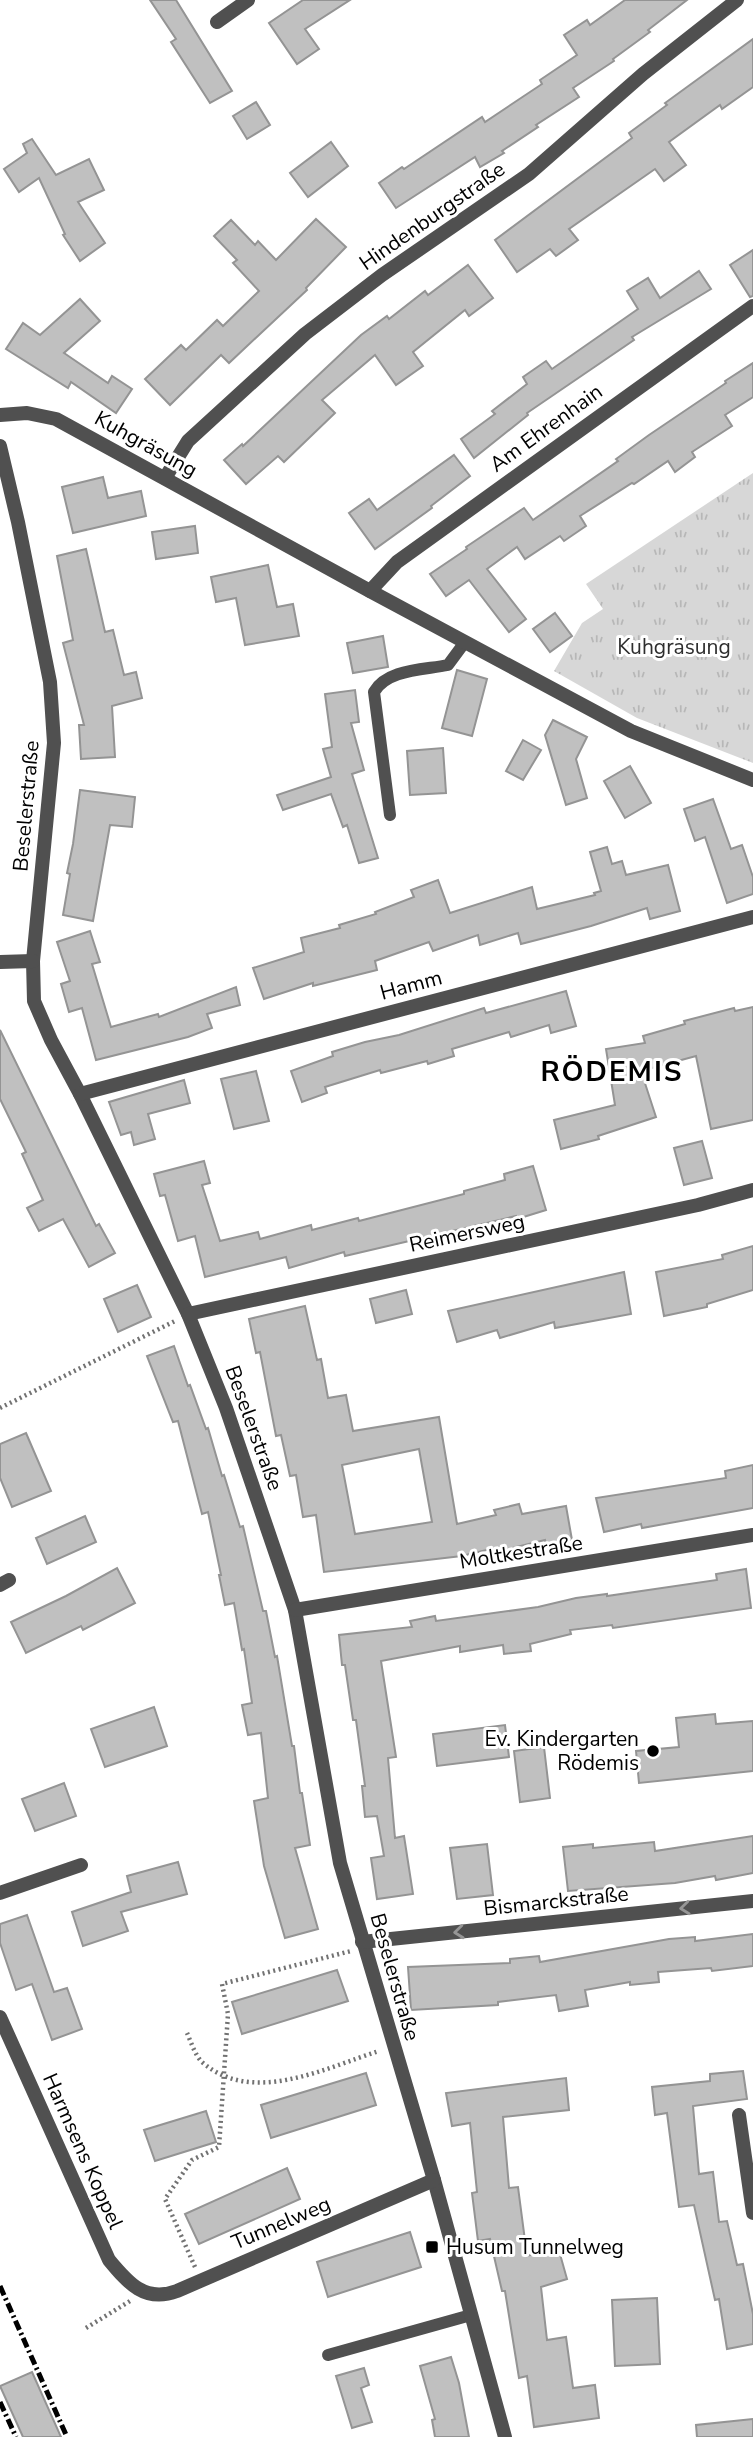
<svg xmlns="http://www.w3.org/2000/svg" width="753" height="2437" font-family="'Nunito Sans',sans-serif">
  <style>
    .park { fill: url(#park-tufts) }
    .building { fill: #c0c0c0; stroke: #949494; stroke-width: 2; fill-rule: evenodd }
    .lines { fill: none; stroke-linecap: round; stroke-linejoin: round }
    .path { stroke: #727272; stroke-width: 4.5; stroke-dasharray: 2 3.5; stroke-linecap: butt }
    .service { stroke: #505050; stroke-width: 12 }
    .minor { stroke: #505050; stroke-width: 14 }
    .rail { stroke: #000; stroke-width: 5; stroke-dasharray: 10 3.5 2 3.5; stroke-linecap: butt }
    .oneway { stroke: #969696 }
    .poi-dot { fill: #000; stroke: #fff; stroke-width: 2.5 }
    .labels { text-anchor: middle; stroke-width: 6; stroke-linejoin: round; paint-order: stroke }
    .street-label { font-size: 21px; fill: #000; stroke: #fff }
    .park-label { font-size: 21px; fill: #2e2e2e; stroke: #fff }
    .poi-label { font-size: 21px; fill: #000; stroke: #fff; text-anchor: end }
    .district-label { font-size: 28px; font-weight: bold; letter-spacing: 2px; fill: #000; stroke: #fff }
  </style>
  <defs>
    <pattern id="park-tufts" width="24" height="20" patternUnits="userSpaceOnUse" patternTransform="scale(1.75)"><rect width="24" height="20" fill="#d7d7d7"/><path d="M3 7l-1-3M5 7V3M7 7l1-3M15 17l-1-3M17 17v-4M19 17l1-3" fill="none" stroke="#b7b7b7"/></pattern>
  </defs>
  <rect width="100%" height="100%" fill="#fff"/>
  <path class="park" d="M753 473V763L637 718 554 671 582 623 603 609 586 584Z"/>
  <g class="building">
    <path d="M150 0H176L232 91 210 103 171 42 176 39Z"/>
    <path d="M303 0H350L305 29 319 49 297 64 269 23Z"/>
    <path d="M625 0H687L648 30 650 32 613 59 614 61 573 88 579 97 536 125 538 127 502 151 504 153 480 167 475 157 396 208 379 183 402 167 404 169 482 117 485 122 542 84 540 80 577 55 564 35 587 20 590 25Z"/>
    <path d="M753 39V87L722 109 720 105 669 142 686 165 664 181 655 169 569 229 578 240 556 256 550 249 517 272 495 240 632 138 629 133 667 105 665 103Z"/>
    <path d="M256 102 270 125 247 139 233 116Z"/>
    <path d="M32 139 56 175 89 159 104 190 78 202 105 243 80 261 63 235 65 234 39 178 19 192 4 169 27 153 23 144Z"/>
    <path d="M331 142 348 166 308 197 290 173Z"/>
    <path d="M316 219 346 247 306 288 307 290 229 363 221 355 170 405 145 379 181 345 186 350 217 320 223 326 259 291 233 263 237 260 214 236 231 220 255 245 258 241 276 260Z"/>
    <path d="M753 250V296L750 297 730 265Z"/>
    <path d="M468 265 493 298 469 316 465 310 413 352 423 366 396 385 375 355 322 400 335 413 284 462 278 456 246 484 224 460 242 444 243 446 361 335 387 316 389 319 425 291 428 295Z"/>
    <path d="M699 271 711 289 632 337 634 340 527 413 528 415 474 458 461 439 495 414 492 411 527 384 523 377 546 361 552 369 638 309 627 291 648 278 660 298Z"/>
    <path d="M80 299 100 321 64 353 108 383 112 376 132 389 116 413 71 382 68 388 6 349 23 323 40 335Z"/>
    <path d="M753 363V397L725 415 732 426 692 452 695 457 675 472 668 461 634 484 632 483 580 516 586 526 564 541 560 536 525 559 517 547 487 569 526 619 509 632 469 580 446 596 430 574 467 549 466 547 524 508 533 520 618 461 616 459 649 435 726 383 725 381Z"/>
    <path d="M454 455 470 476 431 506 432 508 375 549 349 513 369 499 377 510Z"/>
    <path d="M103 477 108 498 141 491 146 516 73 533 62 487Z"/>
    <path d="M195 526 198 553 156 559 152 532Z"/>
    <path d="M86 549 105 632 113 630 124 675 136 672 142 698 112 706 115 757 81 759 79 725H84L63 643 73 640 57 556Z"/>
    <path d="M268 565 277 607 293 604 299 636 245 645 236 598 216 602 211 577Z"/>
    <path d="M555 613 572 636 550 652 533 629Z"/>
    <path d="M383 636 388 667 353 673 347 643Z"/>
    <path d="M457 670 487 679 472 736 442 728Z"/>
    <path d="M355 690 359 722 351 723 364 770 352 774 378 858 359 863 347 825 343 827 331 794 283 810 277 795 331 777 323 749 332 747 325 694Z"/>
    <path d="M553 720 587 737 576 759 587 798 566 805 545 735Z"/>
    <path d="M523 740 541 750 523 780 506 771Z"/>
    <path d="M443 748 446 793 410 795 407 751Z"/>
    <path d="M630 766 651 803 625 818 604 781Z"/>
    <path d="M80 790 135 797 132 827 110 825 93 921 63 915 70 874 67 873 73 844Z"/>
    <path d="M713 799 731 849 742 845 753 877V894L727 903 705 837 695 841 684 809Z"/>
    <path d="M607 847 612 864 622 861 626 875 668 865 680 911 650 919 647 908 591 926 521 944 518 933 480 945 478 935 433 951 429 942 375 961 377 970 313 986V983L264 999 253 968 304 952 301 938 340 928 339 925 376 914 375 912 414 897 411 890 438 880 450 913 532 887 537 909 595 895 594 893 601 891 590 852Z"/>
    <path d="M90 931 100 962 92 964 111 1027 158 1014 159 1017 236 987 240 1005 207 1014 212 1028 188 1037 96 1060 82 1008 69 1012 61 984 70 981 57 942Z"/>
    <path d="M566 991 576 1026 551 1033 549 1025 511 1037 509 1032 452 1049 454 1056 428 1064 427 1061 381 1073 380 1070 325 1087 327 1093 302 1102 291 1071 333 1056 332 1052 365 1042 399 1035 484 1008 486 1013Z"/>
    <path d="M753 1007V1120L711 1129 696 1056 641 1071 656 1117 598 1136 599 1139 561 1149 554 1120 615 1105 606 1049 645 1043 643 1036 685 1024 684 1021 734 1008 735 1011Z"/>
    <path d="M0 1030 96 1226 99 1224 115 1253 89 1267 63 1219 39 1231 27 1208 43 1200 22 1154 26 1152 0 1099Z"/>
    <path d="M256 1071 269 1121 234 1129 221 1079Z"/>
    <path d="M184 1080 190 1103 148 1114 155 1139 134 1145 131 1132 121 1135 109 1102Z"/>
    <path d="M702 1141 712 1178 684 1185 674 1148Z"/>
    <path d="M204 1161 210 1183 202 1185 220 1241 258 1232 260 1239 311 1225 312 1230 358 1218 359 1221 464 1194V1191L505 1180 504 1174 533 1166 546 1210 517 1219 516 1216 345 1256 344 1252 289 1268 286 1257 205 1277 195 1236 178 1241 165 1195 160 1196 154 1174Z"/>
    <path d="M753 1246V1290L707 1304V1307L664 1316 656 1272 723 1259 722 1255Z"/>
    <path d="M624 1272 631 1314 555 1328 554 1322 500 1338 497 1330 457 1342 448 1311Z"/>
    <path d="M137 1285 151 1317 118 1332 104 1299Z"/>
    <path d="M406 1290 412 1314 376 1323 370 1299Z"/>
    <path d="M305 1306 317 1360 321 1359 328 1398 346 1395 353 1431 439 1417 457 1524 496 1515 494 1510 519 1504 522 1514 566 1506 572 1540 546 1544 545 1540 504 1550 503 1546 462 1556 324 1572 316 1515 303 1517 296 1475 290 1476 281 1435 276 1436 260 1352 256 1353 249 1319ZM419 1449 432 1522 355 1534 342 1465Z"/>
    <path d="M174 1346 188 1386 190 1385 206 1429 208 1428 222 1476 224 1475 240 1527 243 1526 263 1611H266L275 1657 277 1656 292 1746H294L300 1793H302L310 1845 295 1848 318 1929 285 1938 264 1866 254 1801 268 1798 261 1733 248 1735 242 1705 252 1703 244 1649 242 1650 234 1603 225 1605 219 1575H221L208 1512 202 1514 178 1421 173 1422 147 1356Z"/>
    <path d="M26 1433 51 1491 12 1507 0 1478V1444Z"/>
    <path d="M753 1465V1508L642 1528 641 1524 604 1532 596 1498 726 1478 725 1471Z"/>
    <path d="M85 1516 96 1542 47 1564 36 1538Z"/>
    <path d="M117 1568 135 1603 83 1630 81 1626 26 1653 11 1622 66 1596Z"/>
    <path d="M746 1569 751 1608 613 1628 612 1625 570 1630 571 1634 530 1644 531 1651 504 1654 503 1645 460 1652V1646L381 1661 396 1757 388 1758 395 1838 404 1836 413 1894 377 1899 371 1858 384 1856 377 1816 365 1817 362 1786H365L356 1720H353L345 1665H342L339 1635 412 1627 410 1621 435 1616 436 1621 538 1607 576 1598 607 1594V1596L717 1580 716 1574Z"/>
    <path d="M154 1707 167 1746 105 1767 91 1729Z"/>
    <path d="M715 1714 716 1724 753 1721V1771L639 1783 636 1751 679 1747 676 1718Z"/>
    <path d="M505 1725 509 1757 437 1766 433 1734Z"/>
    <path d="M544 1747 550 1798 520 1802 514 1751Z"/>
    <path d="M64 1783 76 1816 35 1831 22 1799Z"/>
    <path d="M753 1836V1873L716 1880 715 1876 675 1883 568 1891 563 1847 593 1844V1848L654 1842 655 1851Z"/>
    <path d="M487 1844 493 1895 457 1899 450 1848Z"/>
    <path d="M178 1862 187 1894 121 1912 128 1931 83 1946 72 1912 131 1892 127 1876Z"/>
    <path d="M27 1915 54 1992 67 1988 82 2029 52 2040 32 1984 16 1990 0 1943V1924Z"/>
    <path d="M753 1934V1966L712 1971 711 1968 658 1972 659 1982 630 1985V1982L585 1990 588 2006 559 2011 556 1995 498 2002V2005L411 2010 408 1967 510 1963V1959L539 1956 540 1962 669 1939 695 1937V1941Z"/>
    <path d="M337 1970 348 2001 242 2034 232 2002Z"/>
    <path d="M743 2071 747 2099 693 2106 699 2174 713 2172 719 2222 727 2221 737 2265 743 2264 753 2314V2344L727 2349 719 2299 715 2300 694 2205 679 2207 667 2113 655 2115 652 2087 710 2081V2074Z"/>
    <path d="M366 2073 376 2105 271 2138 261 2105Z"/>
    <path d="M566 2078 569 2110 503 2117 509 2188 518 2187 527 2256 558 2247 567 2279 541 2287 547 2340 566 2337 573 2388 595 2385 599 2418 534 2427 527 2376 519 2378 505 2291H502L490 2239 478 2241 472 2193 477 2192 470 2123 452 2126 446 2093Z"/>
    <path d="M206 2111 216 2142 155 2161 144 2130Z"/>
    <path d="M287 2168 300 2199 199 2244 185 2214Z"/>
    <path d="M410 2232 421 2267 328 2297 317 2262Z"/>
    <path d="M657 2298 660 2364 615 2366 612 2300Z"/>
    <path d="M451 2357 459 2383 469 2437H435L432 2420 435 2419 420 2366Z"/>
    <path d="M364 2368 369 2385 361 2388 372 2422 352 2428 336 2376Z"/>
    <path d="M32 2372 61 2437H23L0 2386Z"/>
    <path d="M753 2419V2437H697L696 2425Z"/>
  </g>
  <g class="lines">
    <g class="path">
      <path d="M0 1408 175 1321"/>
      <path d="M187 2033C191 2042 195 2055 202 2062 252 2106 325 2068 379 2051"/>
      <path d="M195 2267 165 2199 192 2160 219 2147 228 2014 222 1984 351 1951"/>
      <path d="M86 2328 130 2301"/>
    </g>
    <g class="service">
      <path d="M390 815 374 692C387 669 424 670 448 665L465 642"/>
      <path d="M328 2355 471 2315"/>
    </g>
    <g class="minor">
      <path d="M217 22 248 0"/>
      <path d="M0 415 27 413 56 419 370 591 631 731 753 780"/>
      <path d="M0 446 18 522 50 682 54 743 33 961 34 1001 51 1040 80 1094 188 1314 226 1408 295 1610 340 1863 434 2180 505 2437"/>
      <path d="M165 478 188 441 305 334 382 275 529 174 643 74 737 0"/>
      <path d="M370 591 397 562 753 306"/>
      <path d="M0 962 33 961"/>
      <path d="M80 1094 753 917"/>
      <path d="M188 1314 698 1205 753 1190"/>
      <path d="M0 1585 9 1580"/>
      <path d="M295 1610 753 1535"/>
      <path d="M0 1893 81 1865"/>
      <path d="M362 1942 753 1901"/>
      <path d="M0 2017 109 2260C128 2283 145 2303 177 2291L434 2180"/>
      <path d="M739 2115 753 2213"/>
    </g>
    <g class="rail">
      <path d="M0 2286 67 2437"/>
      <path d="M0 2402 16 2437"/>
    </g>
  </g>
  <defs><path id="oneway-chevron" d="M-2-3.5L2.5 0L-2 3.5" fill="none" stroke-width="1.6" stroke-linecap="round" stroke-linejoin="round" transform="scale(1.75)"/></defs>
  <g class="oneway">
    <use href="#oneway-chevron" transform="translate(685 1908) rotate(174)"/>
    <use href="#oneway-chevron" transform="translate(459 1932) rotate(174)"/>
  </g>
  <g class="poi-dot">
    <circle cx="653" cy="1751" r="7"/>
    <rect x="425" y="2240" width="14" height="14" rx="3.5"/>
  </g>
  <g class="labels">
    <g class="street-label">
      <text transform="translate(432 216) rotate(-35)" y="7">Hindenburgstraße</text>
      <text transform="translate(546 428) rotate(-36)" y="7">Am Ehrenhain</text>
      <text transform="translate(146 444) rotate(29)" y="7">Kuhgräsung</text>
      <text transform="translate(26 806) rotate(-85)" y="7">Beselerstraße</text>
      <text transform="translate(411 985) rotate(-15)" y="7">Hamm</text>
      <text transform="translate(467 1233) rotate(-12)" y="7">Reimersweg</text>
      <text transform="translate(254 1428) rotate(70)" y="7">Beselerstraße</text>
      <text transform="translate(521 1552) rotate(-9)" y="7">Moltkestraße</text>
      <text transform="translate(556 1901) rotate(-6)" y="7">Bismarckstraße</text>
      <text transform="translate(395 1977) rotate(74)" y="7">Beselerstraße</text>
      <text transform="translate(83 2151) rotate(66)" y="7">Harmsens Koppel</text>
      <text transform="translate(281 2223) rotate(-23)" y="7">Tunnelweg</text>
    </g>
    <g class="park-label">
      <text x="674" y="654">Kuhgräsung</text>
    </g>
    <g class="poi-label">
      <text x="639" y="1746">Ev. Kindergarten<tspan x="639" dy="24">Rödemis</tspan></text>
      <text x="446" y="2254" text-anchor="start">Husum Tunnelweg</text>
    </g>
    <g class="district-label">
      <text x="612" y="1081">RÖDEMIS</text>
    </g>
  </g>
</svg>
